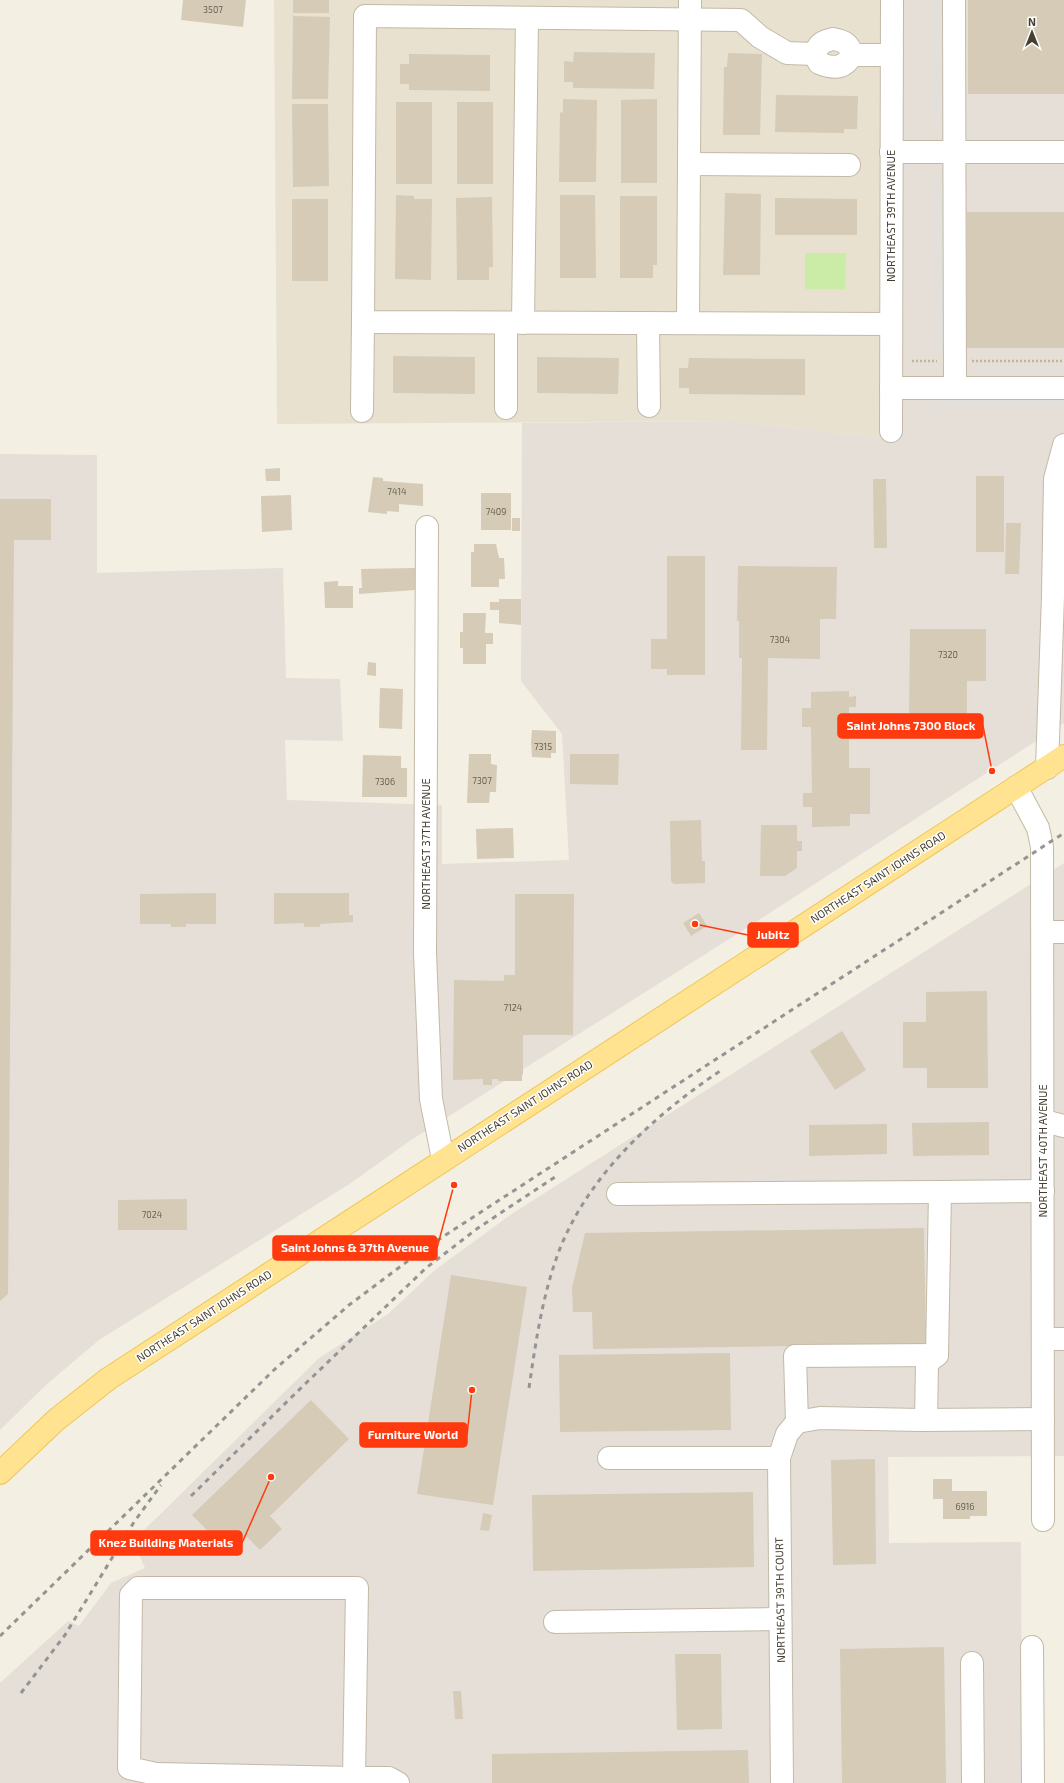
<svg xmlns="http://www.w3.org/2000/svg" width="1064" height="1783" font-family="'Exo 2',sans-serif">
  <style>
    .residential { fill: #e8e1d0 }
    .industrial { fill: #e5dfd8 }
    .green { fill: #caeca6 }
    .parking { fill: #e3e0dc }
    .building { fill: #d5cbb7 }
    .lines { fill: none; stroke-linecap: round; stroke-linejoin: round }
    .minor-casing { stroke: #c2baa7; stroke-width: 24 }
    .major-casing { stroke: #efc654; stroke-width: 24 }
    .path { stroke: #c3b494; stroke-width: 2.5; stroke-dasharray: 2 2; stroke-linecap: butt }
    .minor { stroke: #fff; stroke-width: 22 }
    .major { stroke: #ffe390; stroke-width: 22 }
    .rail { stroke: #949494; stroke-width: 3; stroke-dasharray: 5 5; stroke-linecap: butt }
    .labels { text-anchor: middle; stroke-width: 3; stroke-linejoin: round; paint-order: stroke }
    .number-label { font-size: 9px; fill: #696253 }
    .street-label { font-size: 11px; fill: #453f32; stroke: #fff }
    .leader { fill: none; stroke: #ff3a0e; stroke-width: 1.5 }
    .callout-dot { fill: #ff3a0e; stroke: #fff; stroke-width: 1.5 }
    .callout { fill: #ff3a0e; stroke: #ff3a0e; stroke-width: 1.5 }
    .callout-label { font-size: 12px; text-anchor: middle; font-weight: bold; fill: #fff }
  </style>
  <rect width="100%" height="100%" fill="#f3efe2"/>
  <path class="residential" d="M274 0H887L893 440 735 421 277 424Z"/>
  <g class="industrial">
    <path d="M887 0H1064V723L734 936 408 1142 351 1183 99 1340 47 1384 0 1430V454L97 455V573L283 568 286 678 340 679 343 741 285 740 287 800 442 805V864L569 860 562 734 521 681 522 423 735 421 893 440Z"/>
    <path d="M1064 863V1456L888 1457 889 1543 1021 1542 1022 1783H0V1683L68 1621 79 1626 111 1583 145 1568 133 1541 319 1358 388 1314 435 1270 513 1213Z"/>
  </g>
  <path class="green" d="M805 253H846L845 289H805Z"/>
  <g class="parking">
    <path d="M934 0H948V117L933 116Z"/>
    <path d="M933 179H946L945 348H933Z"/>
    <path d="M979 365H1064V410H934V396L979 377Z"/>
  </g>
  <g class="building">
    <path d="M183 0H246L243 27 181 20Z"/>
    <rect x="293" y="0" width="36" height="13"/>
    <rect x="968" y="0" width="96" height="94"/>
    <path d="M293 16 330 17 328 99H292Z"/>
    <path d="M574 52 655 53 654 89 573 88V82H564V61L573 62Z"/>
    <path d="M728 53 762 54 760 135H723L724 67H727Z"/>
    <path d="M409 54 490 55V91L409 90V84H400V64H409Z"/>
    <path d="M776 95 858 96 857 129H844V133L775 132Z"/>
    <path d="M563 99 597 100 596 182H559L560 112 563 113Z"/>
    <path d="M657 99V183H621V100Z"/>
    <rect x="396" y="102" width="36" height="82"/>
    <rect x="457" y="102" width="36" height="82"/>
    <path d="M292 104H328L329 186 293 187Z"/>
    <path d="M725 193 761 194 760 275H723Z"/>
    <path d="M396 195 414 196V199H432L431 280 395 279Z"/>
    <path d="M560 195H595L596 278H560Z"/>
    <path d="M620 196H657V265H653V278H620Z"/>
    <path d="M492 197 493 267H489V280H457L456 198Z"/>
    <path d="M775 198 857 199V235H775Z"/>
    <rect x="292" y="199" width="36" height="82"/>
    <rect x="967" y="212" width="97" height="136"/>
    <path d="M393 356 475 357V394L393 393Z"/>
    <path d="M537 357 619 358 618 394 537 393Z"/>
    <path d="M689 358 805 359V395L689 394V388H679V368H688Z"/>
    <path d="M280 468V481H266L265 469Z"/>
    <rect x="976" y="476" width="28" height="76"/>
    <path d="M373 477 383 478V481L423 484V506L399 504V512L387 511V514L368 512Z"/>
    <path d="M873 479H886L887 548H874Z"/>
    <rect x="481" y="493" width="30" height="37"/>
    <path d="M291 495 292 530 262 532 261 496Z"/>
    <path d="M0 499H51V540H14L8 1294 0 1301Z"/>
    <rect x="512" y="518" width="8" height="13"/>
    <path d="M1006 523H1021L1019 574H1005Z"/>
    <path d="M474 544H496L499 558H504L505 579H499V587H471V552H474Z"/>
    <path d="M667 556H705V675H667V669H651V639H667Z"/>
    <path d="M738 566 837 567 836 619H820V659L768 658 767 750H741L742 658H739V621H737Z"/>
    <path d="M415 568V590L359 594V588H362L361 569Z"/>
    <path d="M338 581V586H353V608H325L324 582Z"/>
    <path d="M499 599H521V625L499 623V610H490V602H499Z"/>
    <path d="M463 613H486L485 633H493V644H486V664H463V648H460V632H463Z"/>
    <path d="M910 629H986V681H967V718H909Z"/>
    <path d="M368 662 376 663V676L367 675Z"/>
    <path d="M380 688 403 689 402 729 379 728Z"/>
    <path d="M849 691V697L856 696V707H849V768H870V814H850V826L812 827V807H803V793H812L811 727H802V708H811V692Z"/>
    <path d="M532 730 556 731V753H551V758L532 757 531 742Z"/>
    <path d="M469 754H491V764L497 765 496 792H490L489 803H467Z"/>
    <path d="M570 754H619L618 785 570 784Z"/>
    <path d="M363 755 401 756V768H407V797H362Z"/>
    <path d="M701 820 702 861H705V883L674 884 671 881 670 821Z"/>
    <path d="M761 825H797V841H802V851H797V868L785 876H760Z"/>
    <path d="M513 828 514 858 477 859 476 829Z"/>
    <path d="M216 893V924H186V927H171V924H140V894Z"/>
    <path d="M274 893H349V915H353V922L320 924V927H304V923L274 924Z"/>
    <path d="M515 894H574L573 1035H523V1075H522V1081H498V1079H492V1085H483V1079L453 1080 454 980 504 981V975H515Z"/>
    <path d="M699 913 707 926 691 936 683 923Z"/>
    <path d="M987 991 988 1088H927V1068H903V1022H926V992Z"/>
    <path d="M842 1031 866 1070 835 1090 810 1051Z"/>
    <path d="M989 1122V1155L913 1156 912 1123Z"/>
    <path d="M887 1124V1154L809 1156V1125Z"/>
    <path d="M187 1199V1230H118V1200Z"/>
    <path d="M924 1228 926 1344 593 1349 592 1312H573L572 1288 585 1233Z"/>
    <path d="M451 1275 527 1287 493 1505 417 1494Z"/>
    <path d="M730 1353 731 1430 560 1432 559 1355Z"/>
    <path d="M311 1400 349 1439 270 1516 282 1529 260 1550 247 1537 230 1553 192 1515Z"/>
    <path d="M875 1459 876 1564 833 1565 831 1460Z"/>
    <path d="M933 1479H952V1491H987V1516H970V1519H943V1499H933Z"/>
    <path d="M753 1492 754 1567 533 1571 532 1495Z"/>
    <path d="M483 1513 492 1515 489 1531 480 1530Z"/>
    <path d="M944 1647 946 1783H842L840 1649Z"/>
    <path d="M675 1654H721L722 1729 677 1730Z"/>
    <path d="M453 1691H461L463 1719H455Z"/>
    <path d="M748 1750 749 1783H492V1754Z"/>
  </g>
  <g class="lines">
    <g class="minor-casing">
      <g id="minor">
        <path d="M954 0 955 387"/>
        <path d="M833 39C844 41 849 43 852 55 844 69 833 69 819 63L815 54C818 44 823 41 833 39Z"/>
        <path d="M815 54 787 53 760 37 741 20 365 16 363 322 891 324"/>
        <path d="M852 55H892"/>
        <path d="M891 152H1064"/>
        <path d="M689 164 849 165"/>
        <path d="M523 323 527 18"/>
        <path d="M648 323 649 406"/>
        <path d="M688 323 690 0"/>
        <path d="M891 388H1064"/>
        <path d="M506 408V323"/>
        <path d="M362 411 363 322"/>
        <path d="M891 431 892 0"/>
        <path d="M427 527 425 953 431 1099 443 1159"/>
        <path d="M1047 768 1053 596 1055 479 1064 445"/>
        <path d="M1016 787 1038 828 1042 847 1043 1520"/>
        <path d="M1043 932H1064"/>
        <path d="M1044 1121 1064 1126"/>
        <path d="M618 1194 940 1192"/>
        <path d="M1043 1339H1064"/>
        <path d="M926 1420 927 1363 937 1355 940 1192 1043 1191"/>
        <path d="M797 1422 820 1418 921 1420 1043 1419"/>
        <path d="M797 1422 795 1356 937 1355"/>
        <path d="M609 1458H779"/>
        <path d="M555 1622 780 1619"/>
        <path d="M1032 1647 1033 1783"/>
        <path d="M972 1663 973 1783"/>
        <path d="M156 1774 354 1778"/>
        <path d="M156 1783V1774L129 1768 131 1595 138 1588H357L354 1778H389L398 1783"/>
        <path d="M782 1783 779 1458 787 1434 797 1422"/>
      </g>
    </g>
    <g class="major-casing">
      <path id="major" d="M0 1473 56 1420 108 1379 1064 756"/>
    </g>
    <g class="path">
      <path d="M912 361H937"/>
      <path d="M972 361H1064"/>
    </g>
    <use href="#minor" class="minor"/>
    <use href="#major" class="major"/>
    <g class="rail">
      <path d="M529 1388C536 1340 543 1291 561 1246 592 1171 657 1113 723 1069"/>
      <path d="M191 1496 303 1386 426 1268 478 1228 555 1177"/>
      <path d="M0 1636 275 1369 349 1305 421 1251 1064 833"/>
      <path d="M21 1693 65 1635 134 1522 161 1485"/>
    </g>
  </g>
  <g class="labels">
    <g class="number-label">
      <text x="213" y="13">3507</text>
      <text x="397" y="495">7414</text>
      <text x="496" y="515">7409</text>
      <text x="780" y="643">7304</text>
      <text x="948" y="658">7320</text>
      <text x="543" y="750">7315</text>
      <text x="482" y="784">7307</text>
      <text x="385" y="785">7306</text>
      <text x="513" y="1011">7124</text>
      <text x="152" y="1218">7024</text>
      <text x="965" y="1510">6916</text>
    </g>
    <g class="street-label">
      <text transform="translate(891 216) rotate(-90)" y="4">NORTHEAST 39TH AVENUE</text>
      <text transform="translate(426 844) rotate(-90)" y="4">NORTHEAST 37TH AVENUE</text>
      <text transform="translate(878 877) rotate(-33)" y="4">NORTHEAST SAINT JOHNS ROAD</text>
      <text transform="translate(525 1106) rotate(-33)" y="4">NORTHEAST SAINT JOHNS ROAD</text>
      <text transform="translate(1043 1151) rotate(-90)" y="4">NORTHEAST 40TH AVENUE</text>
      <text transform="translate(204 1316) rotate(-33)" y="4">NORTHEAST SAINT JOHNS ROAD</text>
      <text transform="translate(780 1600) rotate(-91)" y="4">NORTHEAST 39TH COURT</text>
    </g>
  </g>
  <path class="leader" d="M992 771L983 726M695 924L748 935M454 1185L437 1248M472 1390L467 1435M271 1477L242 1543"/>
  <g class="callout-dot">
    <circle cx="992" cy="771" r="4"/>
    <circle cx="695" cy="924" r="4"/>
    <circle cx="454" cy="1185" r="4"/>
    <circle cx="472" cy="1390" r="4"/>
    <circle cx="271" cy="1477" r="4"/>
  </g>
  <g class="callout">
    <rect x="838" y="714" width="145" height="24" rx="4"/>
    <rect x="748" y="923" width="50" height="24" rx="4"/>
    <rect x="273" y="1236" width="164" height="24" rx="4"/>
    <rect x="360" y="1423" width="107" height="24" rx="4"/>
    <rect x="91" y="1531" width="151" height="24" rx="4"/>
  </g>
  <g class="callout-label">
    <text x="911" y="730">Saint Johns 7300 Block</text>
    <text x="773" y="939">Jubitz</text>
    <text x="355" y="1252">Saint Johns &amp; 37th Avenue</text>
    <text x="413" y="1439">Furniture World</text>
    <text x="166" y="1547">Knez Building Materials</text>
  </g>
  <g transform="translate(1032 32)" stroke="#ffffff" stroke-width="3" paint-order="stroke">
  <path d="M0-3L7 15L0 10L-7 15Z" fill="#453f32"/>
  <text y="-6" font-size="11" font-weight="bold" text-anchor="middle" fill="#453f32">N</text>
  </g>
</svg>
